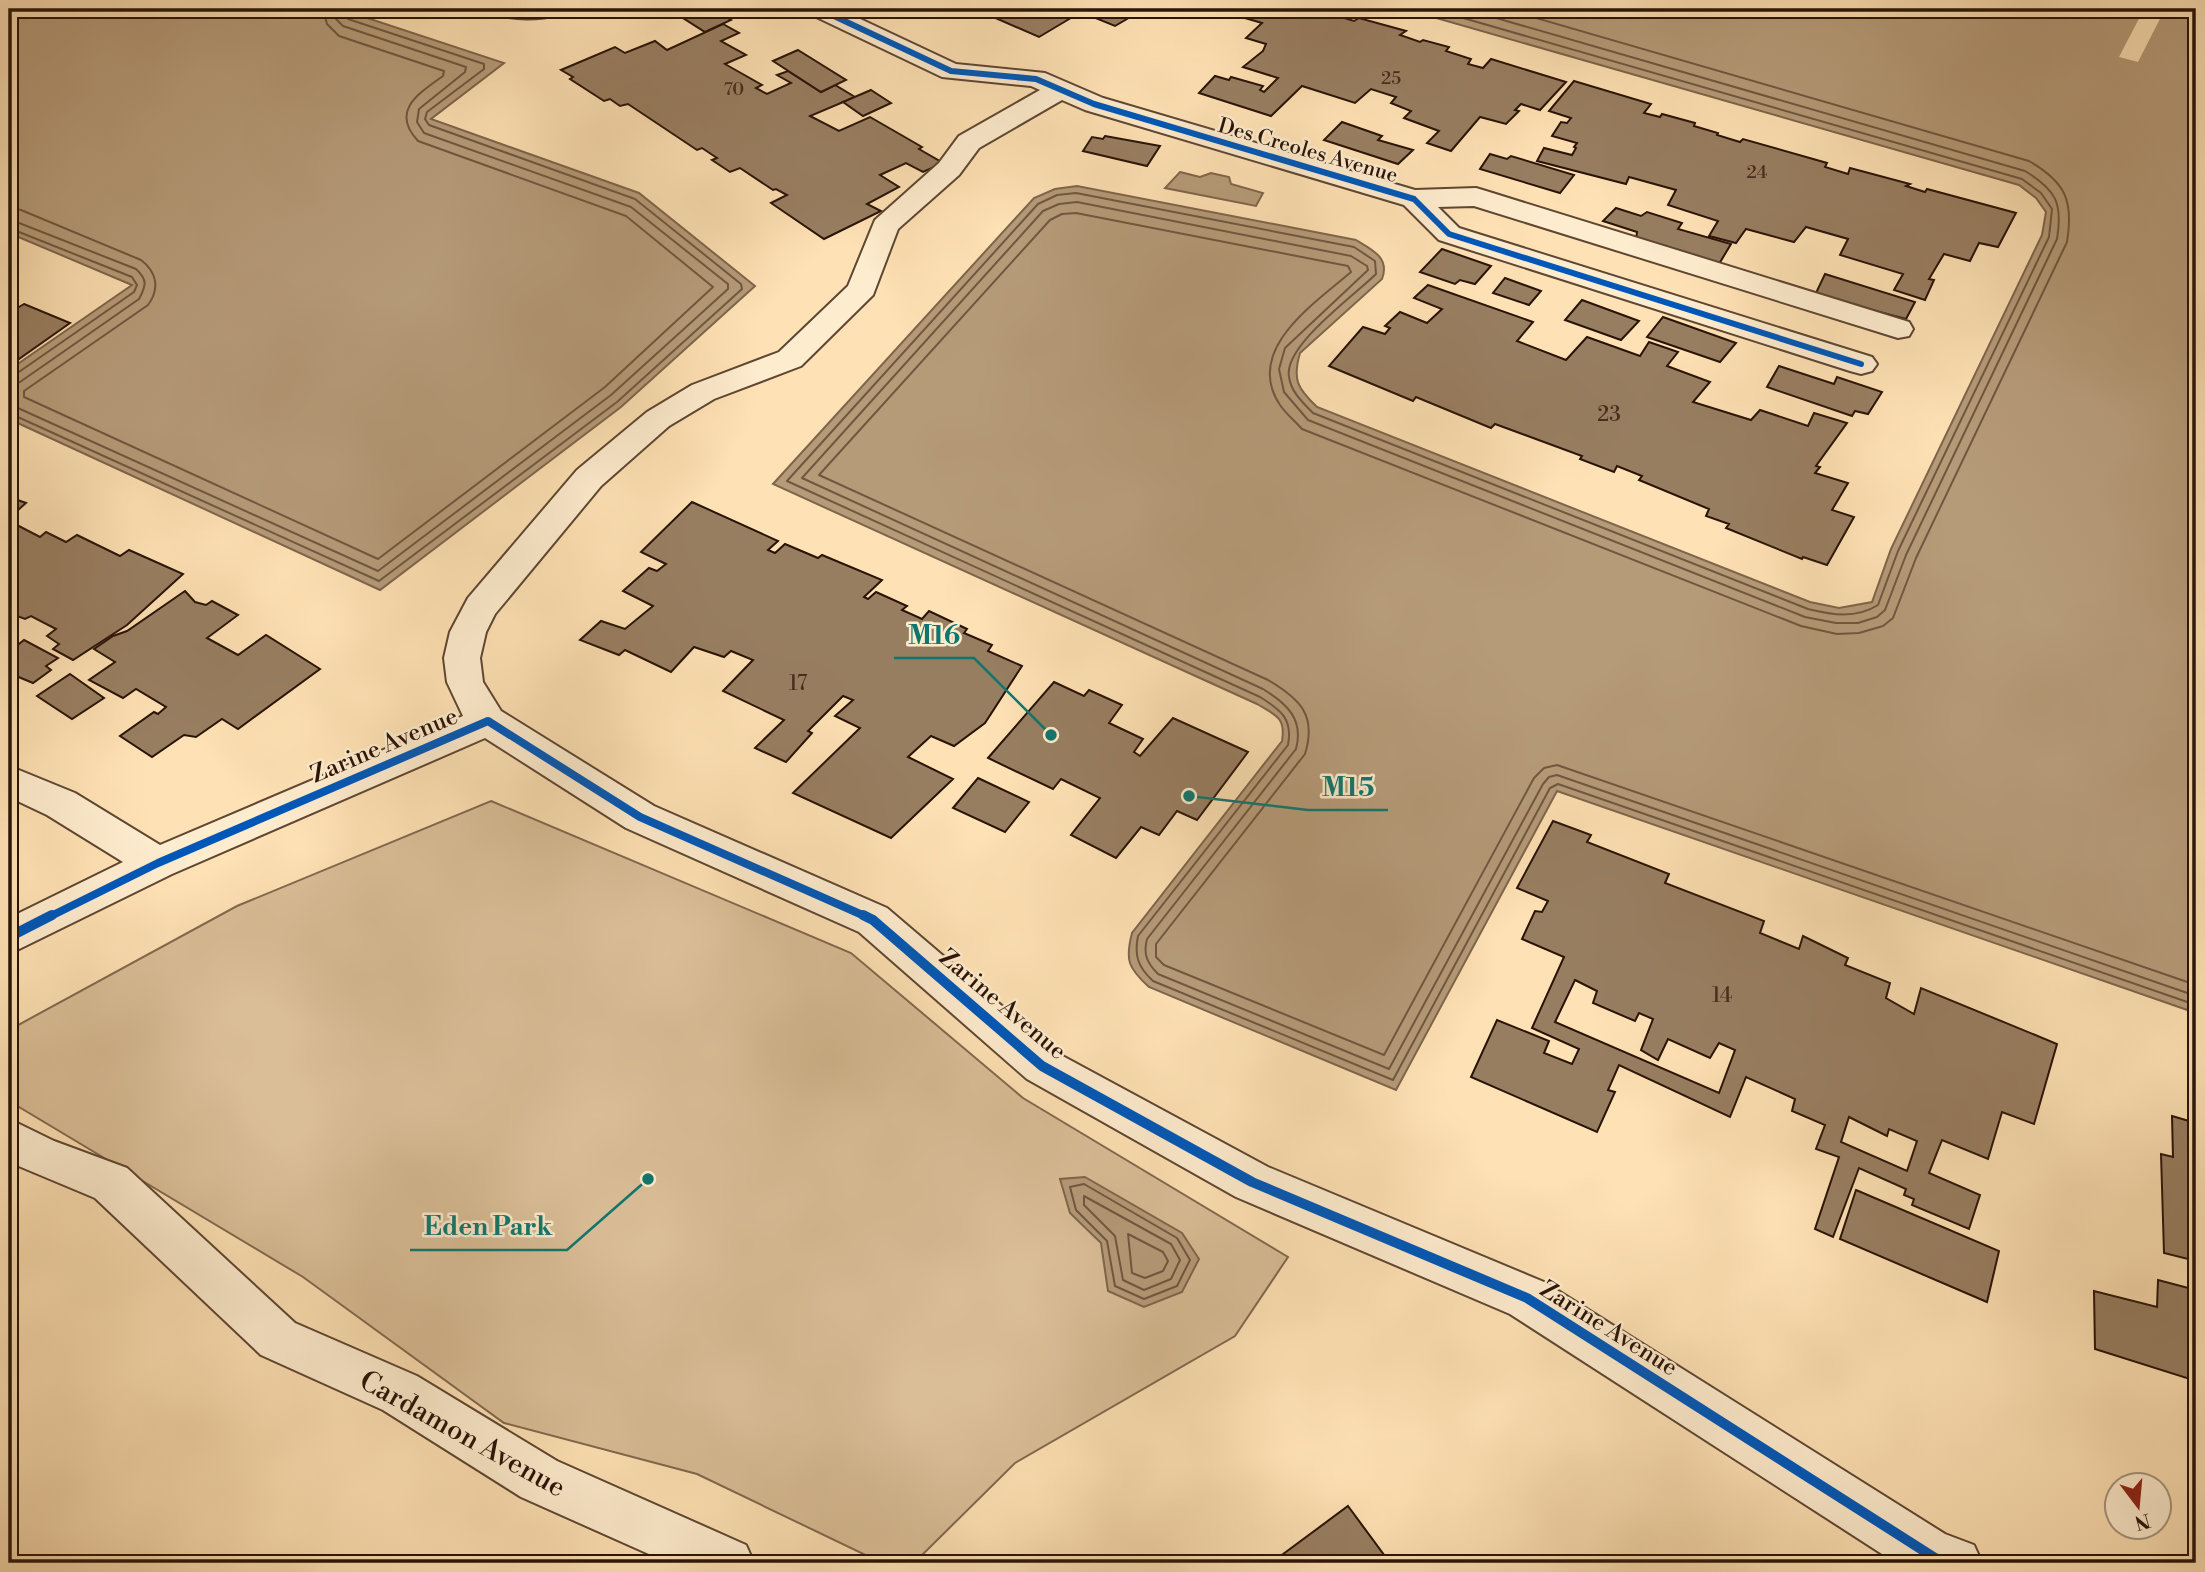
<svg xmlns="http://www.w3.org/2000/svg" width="2205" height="1572" font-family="'Libre Bodoni',serif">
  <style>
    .green { fill: #dabe97; stroke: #82684f; stroke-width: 2 }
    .water { fill: #b69b79; stroke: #7e654b; stroke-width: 2 }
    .pier { fill: #fee1b4 }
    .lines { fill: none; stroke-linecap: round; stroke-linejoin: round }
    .shore { stroke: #705740; stroke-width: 2 }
    .building { fill: #987e61; stroke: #291307; stroke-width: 2; fill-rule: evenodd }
    .minor-casing { stroke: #5e4632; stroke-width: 4 }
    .minor { fill: #feecce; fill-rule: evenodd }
    .cycleway-far2-casing { stroke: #feecce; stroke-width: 10 }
    .cycleway-far1-casing { stroke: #feecce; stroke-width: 12 }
    .cycleway-casing { stroke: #feecce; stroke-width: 15 }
    .cycleway-far2 { stroke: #0057b8; stroke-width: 6 }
    .cycleway-far1 { stroke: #0057b8; stroke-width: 8 }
    .cycleway { stroke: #0057b8; stroke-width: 10 }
    .labels { text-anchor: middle; stroke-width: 5; stroke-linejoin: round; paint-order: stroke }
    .far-number-label { font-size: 18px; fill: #452e1e }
    .far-street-label { font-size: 21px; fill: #291307; stroke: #feecce }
    .number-label { font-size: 21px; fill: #452e1e }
    .street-label { font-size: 24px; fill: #291307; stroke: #feecce }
    .near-street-label { font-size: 28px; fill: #291307; stroke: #feecce }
    .leader { fill: none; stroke: #0f766e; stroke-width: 2.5 }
    .callout-dot { fill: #0f766e; stroke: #feecce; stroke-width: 2.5 }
    .callout-label { font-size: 26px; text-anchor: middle; font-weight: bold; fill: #0f766e; stroke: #feecce; stroke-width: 5; stroke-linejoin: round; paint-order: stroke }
  </style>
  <rect width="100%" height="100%" fill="#fee1b4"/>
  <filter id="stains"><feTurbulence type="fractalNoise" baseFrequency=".00286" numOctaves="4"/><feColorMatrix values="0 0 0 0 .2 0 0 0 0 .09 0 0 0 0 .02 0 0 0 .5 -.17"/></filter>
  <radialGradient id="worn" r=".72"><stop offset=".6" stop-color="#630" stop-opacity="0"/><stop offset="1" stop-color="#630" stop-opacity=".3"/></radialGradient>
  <path class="green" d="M491 801 851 953 1023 1098 1288 1257 1235 1336 1015 1463 914 1563H882L697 1474 504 1423 303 1277 9 1101V1030L237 906Z"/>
  <g class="water">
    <path d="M9 9H340L504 63 431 119 639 193 755 286 621 407 380 590 9 419V370L132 285 9 233Z"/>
    <path d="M1405 9H2196V1013L1557 791 1396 1090 1149 987C1128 968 1125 960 1132 933L1282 741C1286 717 1275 715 1257 704L773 484 1034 198 1055 189 1077 186 1356 240C1373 250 1390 258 1382 279L1300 353C1292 380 1298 389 1317 407L1810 602 1839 608 1872 602 1891 549 2042 235 2046 212 2036 198 2019 185Z"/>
    <path d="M1180 172 1200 177 1211 173 1229 177 1231 184 1263 193 1256 206 1165 188Z"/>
    <path d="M1085 1177 1182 1233 1199 1259 1182 1292 1144 1307 1108 1291 1101 1243 1070 1213 1060 1179Z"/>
  </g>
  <path class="pier" d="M2144 9H2165L2138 62 2119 57Z"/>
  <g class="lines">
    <g class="shore">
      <path d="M1432 9 2022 179 2041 193 2052 209 2049 237 1898 551 1878 605C1856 619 1832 615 1808 609L1313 413C1303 403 1291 392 1289 377 1283 346 1355 295 1376 274L1375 261 1354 247 1076 193 1057 195 1038 204 787 481 1260 697C1281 710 1293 719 1288 745L1138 936C1134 956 1138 967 1153 981L1393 1080 1550 788 1558 784 2196 1005"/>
      <path d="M1465 9 2025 171C2056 190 2063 203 2057 239L1906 555 1885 610 1877 617 1858 623H1836L1805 617 1308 420 1284 392 1279 369 1285 348 1368 270 1367 266 1351 256 1077 202 1059 204 1043 211 802 478 1263 689C1287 704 1304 719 1296 749L1147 939C1143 954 1147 963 1158 974L1389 1069 1543 784 1549 777 1557 775 2196 996"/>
      <path d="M1505 9 2029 161C2065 182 2074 200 2067 242L1916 558 1893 618 1883 626 1859 633 1837 634 1801 626 1302 429C1295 421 1286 414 1280 405 1243 350 1315 303 1351 272L1348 266 1076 213 1062 214 1050 220 819 475 1268 680C1300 699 1317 715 1305 754L1156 944V957L1164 965 1384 1055 1534 778 1544 768 1557 765 2196 985"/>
      <path d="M9 208 21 210 141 260C157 272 160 289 148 305L24 391V397L378 559 605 387 713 287 626 216 418 141C390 111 418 94 443 76L444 71 339 36 327 24 323 9"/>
      <path d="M9 219 136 269C148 280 146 286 139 299L20 382 9 384"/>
      <path d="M9 228 132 277 137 285 134 292 16 374 9 375"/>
      <path d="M9 404 378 571 611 395 728 289V284L631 207 424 133 417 122 419 109 465 72 466 67 343 26 336 19 334 9"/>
      <path d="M9 413 379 581 617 402 742 289 741 284 635 199 429 125 425 119 427 112 484 69V64L348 19 343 9"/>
      <path d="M1084 1184 1177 1238 1190 1260 1177 1286 1144 1299 1115 1286 1107 1241 1076 1210 1070 1187Z"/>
      <path d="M1084 1196 1171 1244 1180 1260 1171 1279 1144 1290 1123 1280 1115 1236 1084 1205Z"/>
      <path d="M1128 1234 1163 1252 1168 1261 1163 1271 1145 1278 1132 1273Z"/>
    </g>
  </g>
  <g class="building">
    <path d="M658 9H713L731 20 705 32 678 15 672 18Z"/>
    <path d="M987 9H1033L1046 14 1053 9H1179L1164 17 1144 9 1115 26 1081 12 1039 37 982 12Z"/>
    <path d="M1256 9H1328L1344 14 1341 17 1354 21 1359 18 1406 31 1400 35 1420 42 1423 40 1449 47 1446 51 1471 59 1468 64 1483 68 1491 59 1566 82 1540 110 1521 104 1515 110 1519 111 1506 124 1480 117 1451 151 1427 143 1439 131 1404 118 1411 111 1391 103 1396 97 1371 89 1355 103 1302 86 1271 116 1199 93 1215 76 1229 80 1231 77 1263 86 1260 90 1264 92 1278 78 1243 67 1263 51 1266 44 1246 38 1262 23 1245 18Z"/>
    <path d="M723 24 739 33 721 41 746 55 725 64 762 85 756 88 767 94 791 83 777 75 788 71 821 92 835 85 855 97 810 116 839 131 870 117 922 147 919 149 943 163 923 172 906 163 880 175 899 187 867 204 881 211 824 239 771 203 787 195 776 189 773 190 740 168 730 172 712 160 717 158 702 148 697 150 628 104 620 106 610 99 604 101 570 79 573 77 561 70 615 47 625 53 655 41 667 50Z"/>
    <path d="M798 50 846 80 821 92 773 61Z"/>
    <path d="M1574 81 1651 104 1644 113 1660 117 1662 114 1695 123 1694 126 1718 133 1717 135 1740 142 1743 139 1827 163 1825 167 1848 174 1850 168 1910 184 1906 186 1925 192 1927 189 2016 213 1998 247 1979 243 1970 261 1944 254 1929 279 1934 280 1925 300 1894 290 1903 274 1840 255 1848 239 1806 227 1794 242 1746 229 1736 243 1709 236 1718 221 1668 205 1676 190 1629 177 1626 184 1537 161 1544 148 1572 155 1576 148 1574 147 1577 143 1552 136 1561 122 1567 123 1571 118 1549 111Z"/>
    <path d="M871 90 891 103 863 116 843 102Z"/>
    <path d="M1342 122 1382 136 1378 140 1413 150 1398 164 1324 140Z"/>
    <path d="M1105 136 1160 146 1147 166 1083 151 1092 137 1103 139Z"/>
    <path d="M1490 154 1507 159 1511 156 1574 175 1560 193 1480 169Z"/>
    <path d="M1616 208 1641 216 1647 212 1682 223 1678 229 1731 244 1719 264 1636 240 1637 232 1603 221Z"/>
    <path d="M1442 249 1491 266 1475 284 1460 280 1455 284 1420 272Z"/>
    <path d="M1825 274 1915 302 1906 319 1815 295Z"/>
    <path d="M1505 278 1541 291 1529 305 1493 293Z"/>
    <path d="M1428 285 1533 322 1517 341 1566 360 1587 337 1640 356 1649 342 1678 352 1667 366 1710 382 1693 402 1751 420 1760 410 1808 426 1814 413 1847 423 1816 466 1820 467 1815 473 1848 483 1832 510 1854 517 1827 565 1803 557 1802 559 1726 528 1729 524 1706 516 1709 509 1639 480 1642 476 1617 466 1614 472 1580 459 1582 456 1495 424 1491 428 1416 397 1413 401 1329 366 1363 327 1385 334 1390 328 1385 326 1400 312 1427 323 1442 309 1414 298Z"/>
    <path d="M1582 300 1639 321 1621 340 1565 320Z"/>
    <path d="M24 304 70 323 9 366V313Z"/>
    <path d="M1663 317 1736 343 1720 362 1647 337Z"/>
    <path d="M1779 366 1834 384 1837 377 1882 392 1868 414 1855 411 1852 416 1767 387Z"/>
    <path d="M9 497 26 503 9 518Z"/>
    <path d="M692 502 778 541 768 550 775 553 785 544 818 558 822 555 882 580 864 597 868 599 876 592 907 606 902 610 922 619 929 611 967 629 964 633 992 645 988 651 1022 666 985 723 954 746 931 736 908 757 953 779 891 838 793 793 860 728 835 716 853 700 843 696 808 731 812 733 786 762 755 748 784 720 723 691 753 660 731 651 724 657 694 647 671 672 625 650 619 655 580 640 601 621 625 629 653 606 623 591 649 568 657 571 666 564 641 552Z"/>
    <path d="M15 524 40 537 46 532 66 542 77 535 120 556 129 550 183 574 127 625 73 660 53 649 59 644 47 636 56 629 31 616 25 619 9 613 15 607 9 605V529Z"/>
    <path d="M185 591 195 602 206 605 212 601 238 615 207 638 238 655 266 635 320 669 238 729 222 719 196 737 184 735 152 757 120 736 154 712 158 714 166 707 136 689 123 698 89 680 115 662 94 649 113 636 127 631Z"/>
    <path d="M24 640 58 658 46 666 51 670 33 683 9 673V663L13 660 9 657V652Z"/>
    <path d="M70 674 104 698 72 719 37 696Z"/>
    <path d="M1054 682 1084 696 1089 690 1122 705 1109 723 1143 739 1134 752 1140 756 1173 718 1248 752 1197 820 1177 811 1159 835 1141 827 1116 858 1071 835 1100 798 1061 779 1053 789 988 758Z"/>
    <path d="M978 778 1029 802 1005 832 953 808Z"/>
    <path d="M1553 821 1591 835 1587 842 1669 874 1665 883 1764 921 1760 933 1799 949 1803 936 1848 958 1845 965 1890 983 1886 998 1914 1014 1921 988 2057 1044 2034 1124 2002 1112 1988 1159 1942 1140 1929 1173 1980 1195 1969 1229 1912 1205 1914 1199 1904 1195 1906 1189 1859 1168 1833 1237 1815 1229 1839 1157 1816 1149 1825 1125 1792 1111 1795 1099 1746 1077 1730 1117 1619 1065 1608 1090 1615 1092 1597 1132 1471 1077 1497 1020 1549 1041 1544 1053 1572 1064 1579 1049 1532 1028 1564 957 1522 939 1535 911 1542 912 1548 901 1517 888ZM1575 980 1597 991 1593 1003 1635 1021 1639 1013 1653 1019 1641 1050 1658 1060 1668 1039 1710 1058 1719 1043 1735 1050 1719 1093 1555 1022ZM1849 1117 1887 1136 1889 1129 1917 1141 1907 1171 1841 1142Z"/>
    <path d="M2172 1116 2196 1123V1261L2164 1253 2161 1154 2173 1157Z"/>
    <path d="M1856 1190 1999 1251 1987 1302 1840 1239Z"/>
    <path d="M2158 1280 2196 1290V1381L2095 1349 2094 1291 2157 1307Z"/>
    <path d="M1348 1506 1390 1563H1271Z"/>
  </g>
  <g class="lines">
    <g class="minor-casing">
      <g id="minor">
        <path d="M489 9H565L561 14C538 20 516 20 493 14Z"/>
        <path d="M806 9H839L956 64 1045 73 1103 98 1415 190 1476 188 1486 191 1909 322 1913 329 1909 336 1898 338 1474 206 1438 207 1459 228 1872 357 1877 364 1872 371 1861 374 1850 371 1439 240 1404 205 1085 110 1062 100 979 148 959 175 898 229 873 295 801 366 714 399 669 426 601 486 495 614 486 632 480 658 483 682 501 711 654 806 887 908 1057 1053 1268 1167 1544 1282 1945 1534 1974 1545 1982 1563H1896L1510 1314 1236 1197 1027 1079 859 932 626 828 485 738 172 874 9 954V918L123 862 47 815 9 797V766L75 793 160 845 463 716 447 682 444 658 450 632 468 598 577 470 647 412 692 385 779 352 848 286 875 220 939 163 959 136 1040 90 1031 86 942 77 810 14Z"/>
        <path d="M9 1119 54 1141 127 1168 295 1323 417 1376 557 1461 746 1545 754 1563H669L521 1497 383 1410 261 1355 95 1198 9 1162Z"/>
      </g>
    </g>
    <use href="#minor" class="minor"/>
    <g class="cycleway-far2-casing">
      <path id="cycleway-far2" d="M819 9 951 71 1036 79 1094 104 1414 199 1449 234 1861 364"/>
    </g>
    <g class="cycleway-far1-casing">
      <path id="cycleway-far1" d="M49 917 158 863 488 721 640 817 867 917"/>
    </g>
    <g class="cycleway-casing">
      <g id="cycleway">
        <path d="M863 915 873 920 1042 1066 1252 1182 1527 1298 1935 1558 1956 1563"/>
        <path d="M9 937 52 915"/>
      </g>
    </g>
    <use href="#cycleway-far2" class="cycleway-far2"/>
    <use href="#cycleway-far1" class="cycleway-far1"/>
    <use href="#cycleway" class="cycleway"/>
  </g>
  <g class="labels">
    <g class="far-number-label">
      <text x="1391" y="84">25</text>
      <text x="734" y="95">70</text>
      <text x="1757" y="178">24</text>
    </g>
    <g class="far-street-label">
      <text transform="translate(1308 150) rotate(16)" y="7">Des Creoles Avenue</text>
    </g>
    <g class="number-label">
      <text x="1609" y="421">23</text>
      <text x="798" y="690">17</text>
      <text x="1722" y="1002">14</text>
    </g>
    <g class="street-label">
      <text transform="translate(384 745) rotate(-23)" y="8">Zarine Avenue</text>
      <text transform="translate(1003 1004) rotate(40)" y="8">Zarine Avenue</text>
      <text transform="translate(1609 1328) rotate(32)" y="8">Zarine Avenue</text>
    </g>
    <g class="near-street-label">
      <text transform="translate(463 1433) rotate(29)" y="10">Cardamon Avenue</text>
    </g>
  </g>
  <path class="leader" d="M1051 735L974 658H894M1189 796L1308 810H1388M648 1179L567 1250H410"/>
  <g class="callout-dot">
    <circle cx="1051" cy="735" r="7"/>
    <circle cx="1189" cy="796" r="7"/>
    <circle cx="648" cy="1179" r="7"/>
  </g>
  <g class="callout-label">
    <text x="934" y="644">M16</text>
    <text x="1348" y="796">M15</text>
    <text x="488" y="1235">Eden Park</text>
  </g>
  <rect width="2205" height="1572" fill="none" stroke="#fee1b4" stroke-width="35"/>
  <rect x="10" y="10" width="2184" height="1551" fill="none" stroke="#291307" stroke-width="3.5"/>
  <rect x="18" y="18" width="2170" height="1537" fill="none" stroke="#291307" stroke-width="2"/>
  <g transform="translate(2138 1506) rotate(164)"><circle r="33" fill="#feecce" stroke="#a9957e" stroke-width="2"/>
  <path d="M0-5L12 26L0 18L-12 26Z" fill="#8f2418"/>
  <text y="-10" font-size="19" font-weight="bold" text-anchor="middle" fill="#291307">N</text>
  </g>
  <rect width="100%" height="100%" filter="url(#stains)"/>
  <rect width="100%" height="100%" fill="url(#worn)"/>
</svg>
